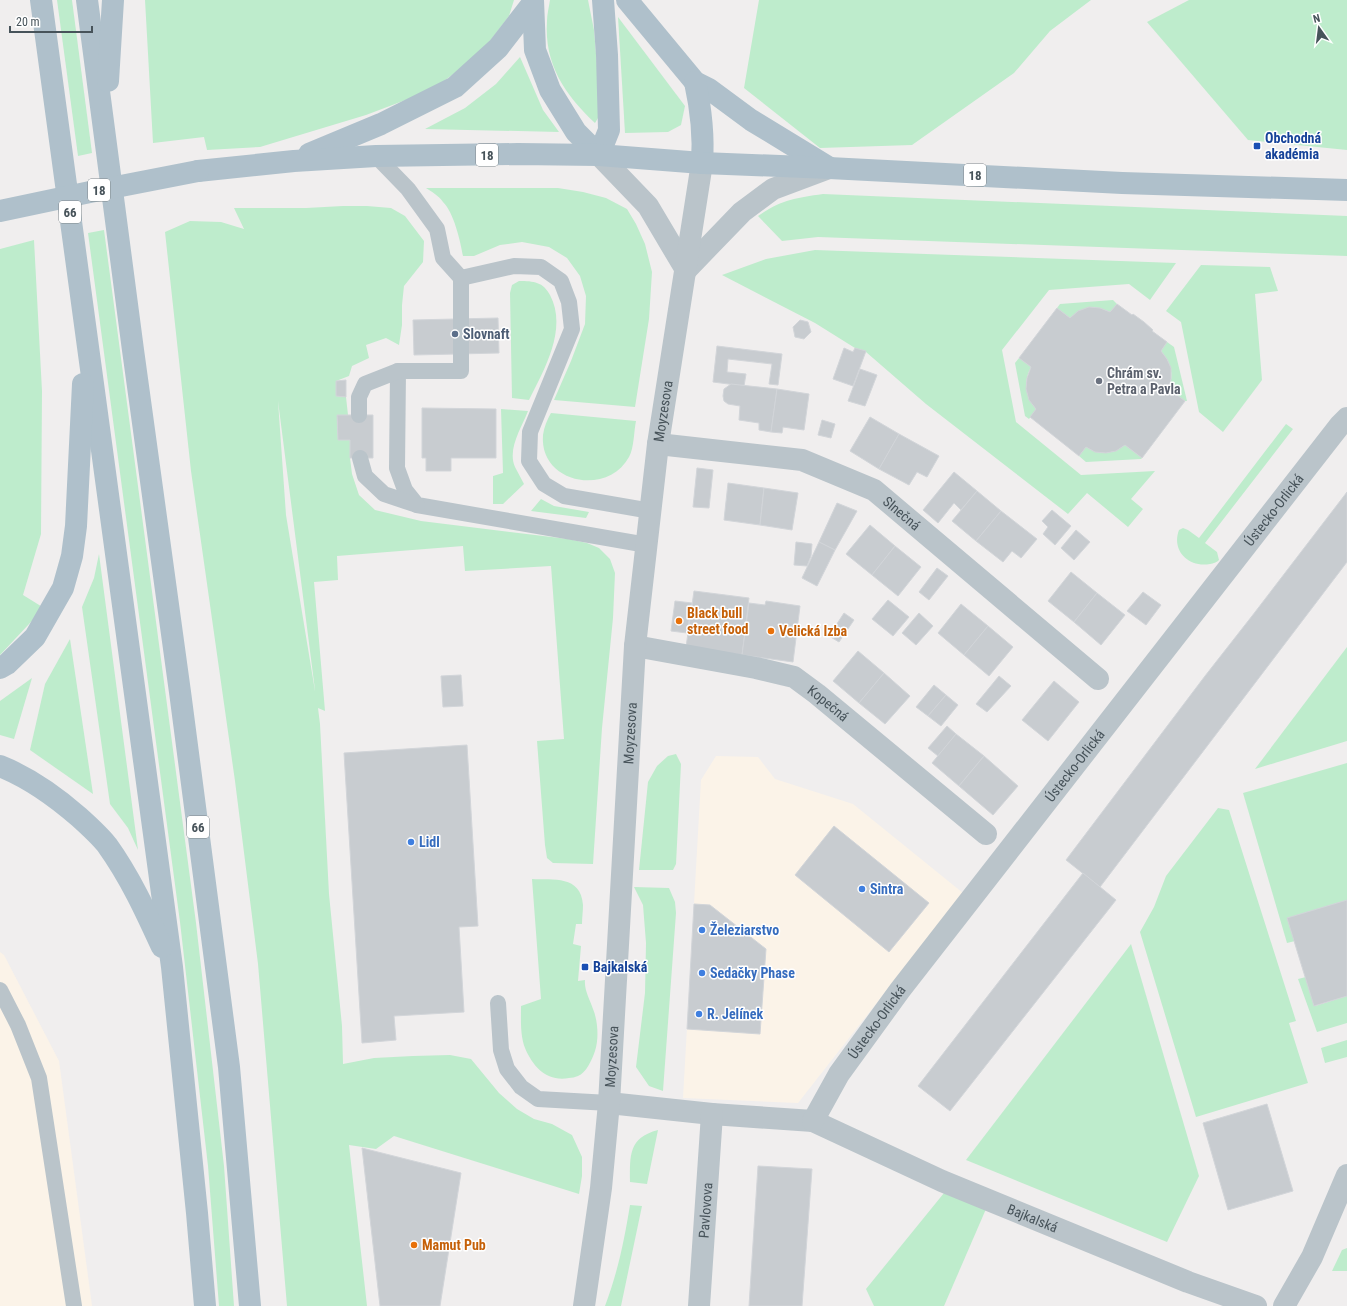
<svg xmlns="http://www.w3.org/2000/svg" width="1347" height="1306" font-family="'Roboto Condensed',sans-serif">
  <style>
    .commercial { fill: #fbf3e8 }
    .green { fill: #beeccc; fill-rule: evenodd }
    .building { fill: #c8ccd0; stroke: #d2d5d9 }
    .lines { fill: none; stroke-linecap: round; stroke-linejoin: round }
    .service { stroke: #bac4ca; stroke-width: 16 }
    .minor { stroke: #bac4ca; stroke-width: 22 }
    .primary { stroke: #afc0cb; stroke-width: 22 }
    .primary-bridge { stroke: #afc0cb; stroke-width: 22 }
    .transit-dot { fill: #1a4fb4; stroke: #fff; stroke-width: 1.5 }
    .service-dot { fill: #5c6f8a; stroke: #fff; stroke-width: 1.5 }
    .worship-dot { fill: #6b7280; stroke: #fff; stroke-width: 1.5 }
    .food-dot { fill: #e8710a; stroke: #fff; stroke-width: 1.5 }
    .shop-dot { fill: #3f7fe0; stroke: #fff; stroke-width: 1.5 }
    .labels { text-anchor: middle; stroke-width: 3; stroke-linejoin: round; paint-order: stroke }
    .shield { fill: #fff; stroke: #7e878c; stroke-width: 1 }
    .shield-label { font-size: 13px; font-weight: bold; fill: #47535a }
    .transit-label { font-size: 14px; font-weight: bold; fill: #164399; stroke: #fff; text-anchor: start }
    .service-label { font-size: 14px; font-weight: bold; fill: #4e5e75; stroke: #fff; text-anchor: start }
    .worship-label { font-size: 14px; font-weight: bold; fill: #5b616d; stroke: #fff; text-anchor: start }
    .street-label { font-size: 14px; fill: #47535a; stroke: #fff }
    .food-label { font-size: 14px; font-weight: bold; fill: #c56008; stroke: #fff; text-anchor: start }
    .shop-label { font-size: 14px; font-weight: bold; fill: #366cbe; stroke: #fff; text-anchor: start }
  </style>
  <rect width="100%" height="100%" fill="#f0eeee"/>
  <g class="commercial">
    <path d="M716 756 758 757 775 779 853 804 963 893 798 1103 683 1098 701 780Z"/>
    <path d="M0 952 4 955 59 1061 92 1306H0Z"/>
  </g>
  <g class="green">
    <path d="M57 0H72L92 153 78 156Z"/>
    <path d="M145 0H514L509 16 480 54 432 90 366 115 260 147 207 150 204 137 153 143Z"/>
    <path d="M550 0H588L594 30 601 113 595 123C565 95 544 64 547 21 547 14 549 7 550 0Z"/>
    <path d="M759 0H1091L1050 31 1014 73 912 145 820 148 744 88Z"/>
    <path d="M1189 0H1347V150L1248 140 1147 22Z"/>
    <path d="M618 17 685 106 681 125 668 132 625 133Z"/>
    <path d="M520 57 543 110 559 132 425 129 465 108 496 84Z"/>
    <path d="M426 188H558L583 192 606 198 627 209 636 224 645 244 652 272 649 319 635 407 554 400 571 361 585 324 586 296 580 276 567 258 549 247 522 242 500 245 474 256H463C460 240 454 213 443 202 439 196 432 192 426 188Z"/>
    <path d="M823 194 1347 216V256L818 237 782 241 758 216C781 200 795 198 823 194Z"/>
    <path d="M343 206H367L391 208 405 216 424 241 423 262 404 286 402 305V325L399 345 386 338 366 345 369 358 352 366 349 376 336 381V396L346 397 348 415H337L338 440H350V458L352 474 359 495 375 510 421 521 568 539 587 543 599 548 610 559 615 573 613 618 602 728 593 864 553 863 547 858 545 845 537 741 564 739 551 566 465 571 463 546 337 556 338 580 314 582 325 711 318 708 320 724 329 894 342 1026 343 1064 374 1058 413 1056 450 1055 471 1059 499 1093 517 1109 534 1119 552 1124 572 1135 582 1157V1176L579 1194 394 1136 376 1149 349 1145 367 1306H287L258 964 235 781 191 471 165 232 190 221 221 222 244 229 234 208H306ZM278 401 315 690V691L286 515Z"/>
    <path d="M104 230 196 923 224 1166 234 1306H219L208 1166 180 922 88 233Z"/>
    <path d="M34 240 42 391 41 534 23 595 44 608 0 655V249Z"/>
    <path d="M815 250 1176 263 1150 300 1129 284 1049 290 1002 350 1016 422 1081 475 1155 471 1131 499 1143 509 1128 527 1087 493 1068 514 926 404 866 352 855 348 815 323 722 275 766 259Z"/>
    <path d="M1201 265 1270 267 1278 291 1255 294 1262 380 1223 432 1199 412 1181 322 1166 311Z"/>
    <path d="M519 281C534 281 543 282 550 295 568 329 544 370 529 400L512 398 510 293 512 285Z"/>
    <path d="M1113 300 1117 304 1110 312C1096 305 1082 306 1070 318L1057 308 1060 304Z"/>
    <path d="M1167 342 1174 347 1187 401H1185L1169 389C1174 373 1171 363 1161 351Z"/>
    <path d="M1019 358 1031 367C1023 382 1025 396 1036 409L1029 419 1025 416 1015 363Z"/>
    <path d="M501 409 528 411C522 427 507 449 515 467 518 473 521 478 524 484L503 504H493V476L503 473Z"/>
    <path d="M551 413 636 421C634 430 634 449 629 457 607 497 539 483 543 435 544 427 547 420 551 413Z"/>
    <path d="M1286 424 1293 429 1205 543 1217 552 1219 560C1216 563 1214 563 1210 564 1189 568 1171 551 1179 530L1183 528 1188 530 1199 538Z"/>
    <path d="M1125 445 1142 458 1141 459 1086 462 1079 456 1086 447C1099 456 1113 454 1125 445Z"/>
    <path d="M541 499 554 506 589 512 586 518 531 511Z"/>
    <path d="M99 554 138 850 128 828 110 804 82 607 94 578Z"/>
    <path d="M70 639 93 794 30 750 45 684Z"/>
    <path d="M1347 647V741L1255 769Z"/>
    <path d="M32 678 14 739 0 735V701Z"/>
    <path d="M676 754 681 764 676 864 673 870H639L648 782 657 766 668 756Z"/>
    <path d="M1347 763V900L1295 941 1287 943 1243 793Z"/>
    <path d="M1218 808 1229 810 1296 1021 1289 1023 1308 1083 1196 1117 1140 932 1154 907 1166 876Z"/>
    <path d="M532 879C553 880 581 875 583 905 583 911 582 918 582 924H576L573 944 581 946 578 981 585 980C584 990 590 1000 593 1009 598 1021 599 1039 595 1051 592 1060 586 1073 578 1076 575 1077 572 1078 569 1078 547 1082 533 1067 525 1048 520 1035 521 1019 521 1006L541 999Z"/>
    <path d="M634 887 669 888 675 902 676 913 663 1091 649 1086 636 1067 645 993 646 943 643 905Z"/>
    <path d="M1131 944 1199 1176 1167 1242 966 1160Z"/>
    <path d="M1306 977 1315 1006 1347 996V1023L1317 1032 1298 979Z"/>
    <path d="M1347 1040V1057L1325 1063 1321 1048Z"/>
    <path d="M658 1130 647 1184 630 1182C630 1156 628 1138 658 1130Z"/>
    <path d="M944 1193 986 1209 944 1306H874L866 1289Z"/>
    <path d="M630 1205 642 1206 621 1306H605C618 1271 624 1242 630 1205Z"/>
    <path d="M1347 1248V1271H1332L1342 1250Z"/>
  </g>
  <g class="building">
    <path d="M1117 304 1132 315 1133 314 1144 322 1153 330 1152 331 1167 342 1161 351 1167 359 1171 368V379L1169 389 1185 401 1142 458 1125 445 1116 451 1106 453 1095 452 1086 447 1079 456 1030 417 1036 409 1029 400 1026 389 1027 378 1031 367 1019 358 1057 308 1070 318 1078 311 1089 307 1100 308 1110 312Z"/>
    <path d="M498 318 499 353 414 355 413 320Z"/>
    <path d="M800 320 808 322 811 332 804 339 795 337 793 327Z"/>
    <path d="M717 346 782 354 778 385 769 384 772 364 728 359 727 372 746 374 744 386 713 382Z"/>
    <path d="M844 348 853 352 855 348 866 351 853 386 833 379Z"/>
    <path d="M860 369 877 375 865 406 848 401Z"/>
    <path d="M346 380V397L336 396V381Z"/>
    <path d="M731 384 777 389 771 432 759 430V423L739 420 740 406 728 404 724 401 723 396 724 389Z"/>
    <path d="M777 389 809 394 804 430 783 427 782 433 771 432Z"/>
    <path d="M422 408 496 409V458H451V471H426V458H422Z"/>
    <path d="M337 415H373V458H350V440H338Z"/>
    <path d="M870 417 899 434 879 469 850 451Z"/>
    <path d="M822 420 835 424 831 438 818 435Z"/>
    <path d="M899 434 939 456 927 477 917 472 909 485 879 469Z"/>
    <path d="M697 468 713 470 709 508 693 507Z"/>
    <path d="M954 472 977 491 961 510 954 503 938 523 923 510Z"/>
    <path d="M728 483 764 488 760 525 724 520Z"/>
    <path d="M764 488 798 493 792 530 760 525Z"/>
    <path d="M977 491 1001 511 976 541 952 521Z"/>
    <path d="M1347 492V562L1100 887 1066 860 1205 676 1252 616Z"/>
    <path d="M837 503 857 511 835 550 819 542Z"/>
    <path d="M1052 510 1071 526 1055 545 1043 534 1048 527 1042 521Z"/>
    <path d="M1001 511 1037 539 1021 558 1012 551 1003 562 976 541Z"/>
    <path d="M870 525 895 546 872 575 846 554Z"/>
    <path d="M1076 530 1090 542 1074 560 1061 548Z"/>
    <path d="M796 542 812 544 811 556 807 566 794 565Z"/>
    <path d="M819 542 835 550 817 586 802 578Z"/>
    <path d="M895 546 921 567 898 596 872 575Z"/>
    <path d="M937 568 948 576 929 600 919 592Z"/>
    <path d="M1071 572 1097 593 1074 622 1048 601Z"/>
    <path d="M694 591 749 598 742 655 686 647Z"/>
    <path d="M1143 592 1161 605 1146 625 1127 611Z"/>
    <path d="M1097 593 1125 615 1101 645 1074 622Z"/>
    <path d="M888 600 909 617 893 636 872 619Z"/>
    <path d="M675 601 692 603 687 633 671 631Z"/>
    <path d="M766 601 800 606 793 662 742 655 749 603 765 605Z"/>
    <path d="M961 604 988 626 964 655 938 633Z"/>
    <path d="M844 613 854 620 839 642 829 636Z"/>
    <path d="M919 613 933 626 916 645 902 633Z"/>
    <path d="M988 626 1013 647 989 676 964 655Z"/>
    <path d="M858 651 884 673 859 703 833 681Z"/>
    <path d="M884 673 910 696 885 724 859 703Z"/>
    <path d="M461 675 463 706 443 707 441 676Z"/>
    <path d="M999 676 1011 686 987 712 976 704Z"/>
    <path d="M1054 681 1079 702 1048 741 1022 720Z"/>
    <path d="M934 685 946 695 928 716 916 707Z"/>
    <path d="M946 695 958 705 941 726 928 716Z"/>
    <path d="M947 726 956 734 938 756 928 748Z"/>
    <path d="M956 734 984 756 959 786 932 763Z"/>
    <path d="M467 745 478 926 459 927 464 1012 394 1016 396 1040 362 1043 344 753Z"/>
    <path d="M984 756 1018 786 993 815 959 786Z"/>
    <path d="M834 826 929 903 889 952 795 875Z"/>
    <path d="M1083 873 1116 900 950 1111 918 1086Z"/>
    <path d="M1347 900V996L1314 1006 1287 918Z"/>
    <path d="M694 904 710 905 766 949 760 1034 687 1029Z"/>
    <path d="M1267 1104 1293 1191 1228 1210 1203 1123Z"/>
    <path d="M362 1148 461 1173 440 1306H380Z"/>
    <path d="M758 1166 812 1169 802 1306H749Z"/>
  </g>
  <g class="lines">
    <g class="service">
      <path d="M376 156 408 189 437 229 443 258 461 278V371H398L397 468 405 490 417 505 647 545"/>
      <path d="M461 278 514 266 541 267 561 281 569 302 572 329 530 432 529 461 544 484 564 496 651 511"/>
      <path d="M359 415V397L365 384 398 371"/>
      <path d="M360 458 365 476 384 494 417 505"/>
      <path d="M0 990 18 1025 39 1078 74 1306"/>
      <path d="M498 1003 501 1050 507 1069 521 1087 538 1099 609 1103"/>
    </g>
    <g class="minor">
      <path d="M599 155 648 206 686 270"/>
      <path d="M686 270 742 212 773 189 829 168"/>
      <path id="s1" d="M658 444 802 460 874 490 1098 679"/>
      <path id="s2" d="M635 646 756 668 794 677 817 694 986 834"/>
      <path id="s3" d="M609 1103 712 1114 813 1121 942 1181 1188 1282 1256 1306"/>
      <path id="s4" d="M813 1121 839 1074 900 990 1340 425 1347 418"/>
      <path id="s5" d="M584 1306 601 1188 609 1103 635 646 658 444 702 163"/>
      <path id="s6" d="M699 1306 712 1114"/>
      <path d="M1284 1306 1312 1257 1347 1175"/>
    </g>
    <g class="primary">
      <path d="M41 0 172 967 197 1213 205 1306"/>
      <path d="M87 0 133 350 180 692 229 1067 250 1306"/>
      <path d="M533 0 535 50 550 90 576 132 599 155"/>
      <path d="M627 0 695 82 709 89 751 120 828 167"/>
      <path d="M108 81 113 0"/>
      <path d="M695 82C701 109 704 135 702 163"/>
      <path d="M309 154 381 124 455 87 498 48 532 4"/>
      <path d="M599 155 609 130 607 55 603 0"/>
      <path d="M198 171 294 161 376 156 518 154 599 155 702 163 829 168 1122 183 1347 190"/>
      <path d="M0 668 7 664 35 637 63 588 72 556 76 526 83 384"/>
      <path d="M0 766C30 778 55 796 79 817 89 826 99 835 107 845 130 877 146 912 162 947"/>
    </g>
    <path class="primary-bridge" d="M0 211 90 192 198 171"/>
  </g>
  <g class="transit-dot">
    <rect x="1253" y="142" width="8" height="8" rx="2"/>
    <rect x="581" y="963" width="8" height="8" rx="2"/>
  </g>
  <circle class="service-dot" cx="455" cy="334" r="4"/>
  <circle class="worship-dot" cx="1099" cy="381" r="4"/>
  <g class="food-dot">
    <circle cx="679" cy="621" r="4"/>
    <circle cx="771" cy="631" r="4"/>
    <circle cx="414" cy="1245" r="4"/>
  </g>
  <g class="shop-dot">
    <circle cx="411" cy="842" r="4"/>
    <circle cx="862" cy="889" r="4"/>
    <circle cx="702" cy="930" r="4"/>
    <circle cx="702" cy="973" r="4"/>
    <circle cx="699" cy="1014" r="4"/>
  </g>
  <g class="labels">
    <g class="shield">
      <rect x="476" y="144" width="22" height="22" rx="3"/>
      <rect x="964" y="164" width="22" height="22" rx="3"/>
      <rect x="88" y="179" width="22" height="22" rx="3"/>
      <rect x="59" y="201" width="22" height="22" rx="3"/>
      <rect x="187" y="816" width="22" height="22" rx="3"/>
    </g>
    <g class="shield-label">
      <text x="487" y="160">18</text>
      <text x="975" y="180">18</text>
      <text x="99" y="195">18</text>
      <text x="70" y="217">66</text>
      <text x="198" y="832">66</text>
    </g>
    <g class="transit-label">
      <text x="1265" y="143">Obchodná<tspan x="1265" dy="16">akadémia</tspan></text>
      <text x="593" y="972">Bajkalská</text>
    </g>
    <g class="service-label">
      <text x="463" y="339">Slovnaft</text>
    </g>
    <g class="worship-label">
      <text x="1107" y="378">Chrám sv.<tspan x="1107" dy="16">Petra a Pavla</tspan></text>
    </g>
    <g class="street-label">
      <text dy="5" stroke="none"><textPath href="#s5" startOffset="899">Moyzesova</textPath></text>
      <text dy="5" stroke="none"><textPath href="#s4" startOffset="766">Ústecko-Orlická</textPath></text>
      <text dy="5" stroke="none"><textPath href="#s1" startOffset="259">Slnečná</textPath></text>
      <text dy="5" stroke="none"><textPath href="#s2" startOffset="205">Kopečná</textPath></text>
      <text dy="5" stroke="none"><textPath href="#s5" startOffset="575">Moyzesova</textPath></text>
      <text dy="5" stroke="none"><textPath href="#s4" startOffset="442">Ústecko-Orlická</textPath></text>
      <text dy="5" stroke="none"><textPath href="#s4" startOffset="118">Ústecko-Orlická</textPath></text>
      <text dy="5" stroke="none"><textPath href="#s5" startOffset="251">Moyzesova</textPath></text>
      <text dy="5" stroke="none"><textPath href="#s6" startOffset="96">Pavlovova</textPath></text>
      <text dy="5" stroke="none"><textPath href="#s3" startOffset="445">Bajkalská</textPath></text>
    </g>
    <g class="food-label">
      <text x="687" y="618">Black bull<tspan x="687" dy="16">street food</tspan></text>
      <text x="779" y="636">Velická Izba</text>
      <text x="422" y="1250">Mamut Pub</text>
    </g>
    <g class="shop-label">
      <text x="419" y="847">Lidl</text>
      <text x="870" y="894">Sintra</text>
      <text x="710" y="935">Železiarstvo</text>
      <text x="710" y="978">Sedačky Phase</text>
      <text x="707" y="1019">R. Jelínek</text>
    </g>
  </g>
  <g transform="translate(1319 28) rotate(346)" stroke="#ffffff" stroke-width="3" paint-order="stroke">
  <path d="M0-3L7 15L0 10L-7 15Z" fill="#47535a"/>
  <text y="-6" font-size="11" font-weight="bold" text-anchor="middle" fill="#47535a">N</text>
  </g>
  <path d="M10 26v6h82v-6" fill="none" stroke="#47535a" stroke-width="2"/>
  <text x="16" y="26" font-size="12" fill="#47535a" stroke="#ffffff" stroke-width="3" paint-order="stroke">20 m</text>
</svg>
